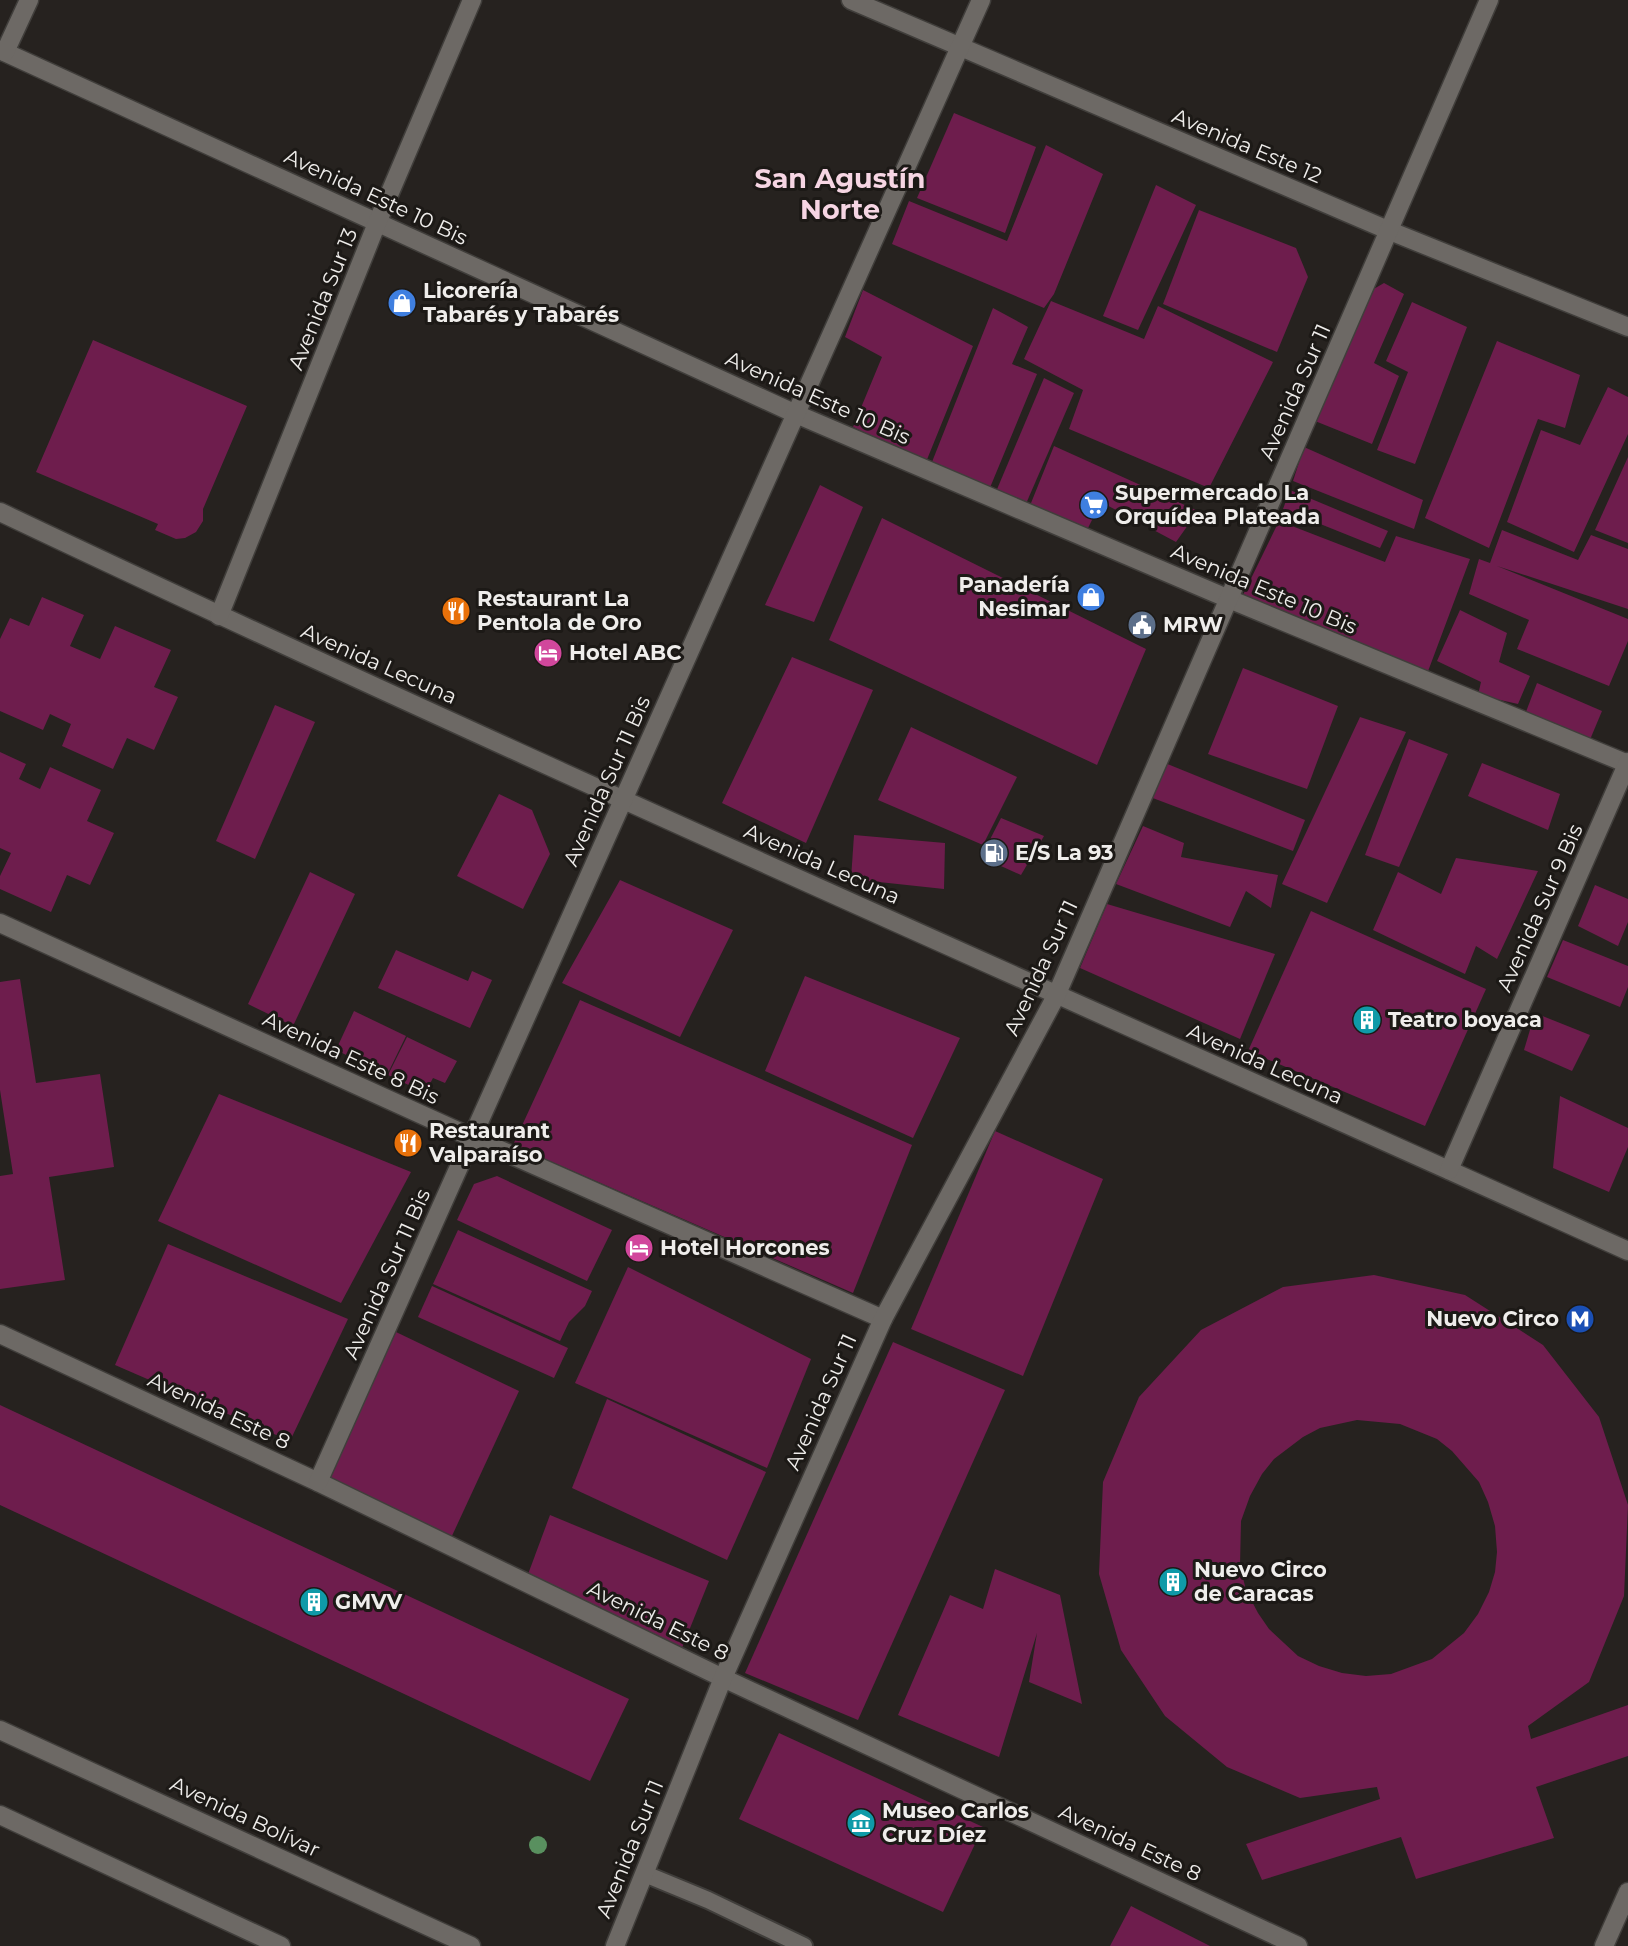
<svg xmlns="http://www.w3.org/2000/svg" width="1628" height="1946" font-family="Montserrat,sans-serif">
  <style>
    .building { fill: #6e1d4d; fill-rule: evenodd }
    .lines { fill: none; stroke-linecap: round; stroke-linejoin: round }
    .service-casing { stroke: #403e3b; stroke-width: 20 }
    .minor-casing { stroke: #403e3b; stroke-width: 21 }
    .secondary-casing { stroke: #403e3b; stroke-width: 21 }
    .service { stroke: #6d6965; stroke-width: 16 }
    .minor { stroke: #6d6965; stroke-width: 18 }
    .secondary { stroke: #6d6965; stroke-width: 18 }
    .tree { fill: #59905f }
    .labels { text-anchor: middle; stroke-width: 6; stroke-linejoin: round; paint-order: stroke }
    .street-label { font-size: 21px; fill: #efedeb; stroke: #1c1916 }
    .poi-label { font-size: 21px; font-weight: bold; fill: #efedeb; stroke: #1c1916; text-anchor: start }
    .district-label { font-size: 27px; font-weight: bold; fill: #f6d5e3; stroke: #1c1916 }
  </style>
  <rect width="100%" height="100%" fill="#26221f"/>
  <g class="building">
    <path d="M954 113 1036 147 1005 233 917 198Z"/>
    <path d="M1046 145 1103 174 1054 294 1044 308 892 244 909 201 1007 241Z"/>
    <path d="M1156 185 1196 205 1138 330 1103 316Z"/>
    <path d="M1199 210 1296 248 1308 277 1277 352 1163 304Z"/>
    <path d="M1384 283 1404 294 1374 363 1399 376 1372 444 1315 421 1372 290Z"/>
    <path d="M863 290 973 346 926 462 853 427 882 357 845 337Z"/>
    <path d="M1051 301 1144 339 1158 306 1273 362 1209 488 1069 429 1083 390 1024 359Z"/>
    <path d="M1412 302 1467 327 1415 464 1377 450 1408 372 1386 361Z"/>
    <path d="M993 308 1028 327 1012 364 1037 374 989 490 930 467Z"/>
    <path d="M93 340 247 406 203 509V521L196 532 185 538 176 539 155 530 158 524 36 472Z"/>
    <path d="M1497 341 1580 375 1565 428 1538 419 1489 548 1425 518Z"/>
    <path d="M1044 378 1074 393 1025 506 995 494Z"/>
    <path d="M1608 387 1628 397V434L1574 552 1507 522 1541 430 1580 445Z"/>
    <path d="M1054 446 1198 511 1176 542 1101 502 1087 530 1029 508Z"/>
    <path d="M1304 447 1423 500 1414 529 1293 481Z"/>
    <path d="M1628 457V543L1595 530Z"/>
    <path d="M820 485 863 507 814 622 765 605Z"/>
    <path d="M1290 490 1388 531 1380 548 1283 509Z"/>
    <path d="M882 518 1146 649 1097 765 829 640Z"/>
    <path d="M1279 521 1385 562 1396 536 1470 559 1427 674 1243 595Z"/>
    <path d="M1502 530 1578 560 1591 535 1628 549V609L1497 566 1628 619V641L1609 686 1517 649 1529 620 1469 594 1479 559 1490 563Z"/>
    <path d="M42 597 84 615 70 646 100 659 115 626 171 650 154 687 178 697 154 750 127 738 113 769 62 746 71 724 50 714 43 730 0 711V639L10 618 29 626Z"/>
    <path d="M1460 610 1507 633 1499 662 1530 676 1518 704 1478 695 1481 682 1437 661Z"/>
    <path d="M792 657 873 690 806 843 722 803Z"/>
    <path d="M1243 668 1338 706 1307 789 1208 754Z"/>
    <path d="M1537 683 1602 711 1589 742 1524 717Z"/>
    <path d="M275 705 315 722 255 859 216 841Z"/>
    <path d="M1360 717 1406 732 1327 903 1282 884Z"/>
    <path d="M911 727 1017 777 983 845 878 800Z"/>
    <path d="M1409 739 1448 754 1399 867 1365 855Z"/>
    <path d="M0 752 26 764 19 779 40 789 50 767 101 790 87 821 114 833 90 885 67 875 51 912 0 889V876L11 853 0 848Z"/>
    <path d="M1165 763 1305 820 1293 851 1150 797Z"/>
    <path d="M1482 763 1560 794 1548 830 1468 796Z"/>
    <path d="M499 794 532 810 550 854 523 909 457 876Z"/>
    <path d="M1001 818 1044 836 1021 875 981 857Z"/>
    <path d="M1143 826 1184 843 1181 857 1278 875 1271 908 1246 891 1230 927 1116 884Z"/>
    <path d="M854 835 945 843 944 889 851 879Z"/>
    <path d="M1456 858 1538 871 1497 959 1476 946 1465 974 1373 930 1398 872 1441 894Z"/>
    <path d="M310 872 355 894 293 1026 248 1004Z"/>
    <path d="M620 880 733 930 680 1037 562 983Z"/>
    <path d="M1595 885 1628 899V922L1618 946 1578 926Z"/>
    <path d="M1107 904 1275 954 1240 1039 1080 968Z"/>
    <path d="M1311 911 1486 989 1425 1126 1248 1051Z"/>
    <path d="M1563 940 1628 966V987L1620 1007 1547 977Z"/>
    <path d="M396 950 468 981 472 971 492 980 470 1028 378 988Z"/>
    <path d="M805 976 960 1038 913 1138 765 1071Z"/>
    <path d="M20 979 36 1083 100 1074 114 1167 49 1177 65 1280 0 1289V1176L13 1174 0 1090V982Z"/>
    <path d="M580 1000 912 1145 853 1293 513 1145Z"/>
    <path d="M354 1011 406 1036 387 1075 336 1050Z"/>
    <path d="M1535 1013 1590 1035 1572 1071 1524 1050Z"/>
    <path d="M407 1037 457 1061 445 1083 433 1078 425 1093 388 1075Z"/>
    <path d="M219 1094 411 1172 341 1303 158 1221Z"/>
    <path d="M1560 1096 1628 1128V1147L1609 1192 1553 1168Z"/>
    <path d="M995 1131 1103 1179 1023 1376 911 1329Z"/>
    <path d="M497 1176 612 1230 587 1281 457 1220 474 1184Z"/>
    <path d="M458 1230 592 1291 585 1306 569 1322 560 1341 433 1284Z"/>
    <path d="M168 1244 348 1319 290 1441 115 1365Z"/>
    <path d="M628 1267 811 1359 767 1468 575 1383Z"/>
    <path d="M1374 1275 1465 1295 1543 1345 1599 1417 1628 1505 1624 1596 1589 1682 1528 1726 1531 1739 1628 1705V1756L1536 1787 1554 1838 1416 1879 1401 1837 1262 1880 1246 1844 1380 1799 1377 1787 1300 1798 1227 1767 1165 1716 1121 1650 1099 1574 1103 1482 1139 1397 1201 1330 1283 1287ZM1357 1420 1400 1424 1437 1439 1452 1451 1479 1482 1488 1502 1495 1526 1497 1552 1495 1572 1489 1592 1478 1614 1464 1633 1432 1659 1391 1674 1366 1676 1342 1673 1319 1666 1298 1656 1269 1629 1258 1613 1246 1590 1240 1566 1241 1521 1250 1496 1262 1474 1274 1459 1303 1437 1320 1428Z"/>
    <path d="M432 1286 568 1348 554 1378 418 1317Z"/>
    <path d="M396 1332 519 1391 451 1538 329 1478Z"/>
    <path d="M893 1342 1005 1390 858 1720 745 1673Z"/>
    <path d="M607 1399 766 1472 727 1560 572 1488Z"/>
    <path d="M0 1405 629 1699 590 1781 0 1505Z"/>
    <path d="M550 1515 709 1581 682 1648 527 1577Z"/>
    <path d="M995 1569 1060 1595 1082 1704 1029 1682 1037 1633 999 1757 898 1715 950 1595 983 1609Z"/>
    <path d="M779 1733 983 1827 943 1912 739 1819Z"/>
    <path d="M1131 1906 1210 1946H1110Z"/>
  </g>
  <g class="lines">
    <g class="service-casing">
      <path id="service" d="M645 1874 708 1900 804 1946"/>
    </g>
    <g class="minor-casing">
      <g id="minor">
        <path d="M851 0 1390 231 1628 327"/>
        <path d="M0 50 796 414 1229 599 1628 764"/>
        <path d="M5 52 29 0"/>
        <path d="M0 512C538 767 1085 1005 1628 1251"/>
        <path d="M219 616 377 223 472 0"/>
        <path d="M0 923 473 1138 883 1319"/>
        <path d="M1449 1170 1628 762"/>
        <path d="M0 1334 318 1482 723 1678 1298 1946"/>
        <path d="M318 1482 981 0"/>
        <path d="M615 1946 723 1678 883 1319 1056 996 1489 0"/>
        <path d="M1604 1946 1628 1892"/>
      </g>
    </g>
    <g class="secondary-casing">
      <g id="secondary">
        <path d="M0 1730 471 1946"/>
        <path d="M0 1815 281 1946"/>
      </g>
    </g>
    <use href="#service" class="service"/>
    <use href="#minor" class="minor"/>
    <use href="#secondary" class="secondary"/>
  </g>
  <circle class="tree" cx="538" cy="1845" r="9"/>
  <defs>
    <g id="shop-disc" transform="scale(1.5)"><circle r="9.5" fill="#3f7fe0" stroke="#1c1916"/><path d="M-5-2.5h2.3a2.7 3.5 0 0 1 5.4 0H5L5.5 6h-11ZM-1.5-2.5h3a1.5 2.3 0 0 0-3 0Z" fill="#fff"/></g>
    <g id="supermarket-disc" transform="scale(1.5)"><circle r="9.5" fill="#3f7fe0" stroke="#1c1916"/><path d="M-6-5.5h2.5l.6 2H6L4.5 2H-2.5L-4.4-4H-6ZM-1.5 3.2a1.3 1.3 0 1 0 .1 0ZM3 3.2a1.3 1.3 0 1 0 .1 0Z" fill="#fff"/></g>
    <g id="restaurant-disc" transform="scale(1.5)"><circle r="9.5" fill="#e8710a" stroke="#1c1916"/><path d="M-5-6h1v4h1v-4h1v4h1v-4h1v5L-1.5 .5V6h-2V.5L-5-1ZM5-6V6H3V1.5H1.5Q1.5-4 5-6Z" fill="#fff"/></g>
    <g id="civic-disc" transform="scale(1.5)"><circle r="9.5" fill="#5c6f8a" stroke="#1c1916"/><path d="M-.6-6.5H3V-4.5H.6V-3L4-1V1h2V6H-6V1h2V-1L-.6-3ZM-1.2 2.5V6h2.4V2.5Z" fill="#fff"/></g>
    <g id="hotel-disc" transform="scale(1.5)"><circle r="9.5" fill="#d1479c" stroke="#1c1916"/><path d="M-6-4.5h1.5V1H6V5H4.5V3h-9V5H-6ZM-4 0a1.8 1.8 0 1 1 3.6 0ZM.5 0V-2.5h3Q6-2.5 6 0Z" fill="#fff"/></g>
    <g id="fuel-disc" transform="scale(1.5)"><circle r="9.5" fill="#5c6f8a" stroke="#1c1916"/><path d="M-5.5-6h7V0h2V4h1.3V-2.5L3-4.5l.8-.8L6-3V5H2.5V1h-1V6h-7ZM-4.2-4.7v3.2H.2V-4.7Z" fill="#fff"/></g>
    <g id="building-disc" transform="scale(1.5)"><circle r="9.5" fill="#0f9aa8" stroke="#1c1916"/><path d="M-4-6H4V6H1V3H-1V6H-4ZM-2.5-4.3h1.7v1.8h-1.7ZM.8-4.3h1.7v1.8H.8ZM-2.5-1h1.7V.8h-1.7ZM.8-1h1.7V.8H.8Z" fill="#fff"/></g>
    <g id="metro-disc" transform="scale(1.5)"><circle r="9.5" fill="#1a4fb4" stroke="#1c1916"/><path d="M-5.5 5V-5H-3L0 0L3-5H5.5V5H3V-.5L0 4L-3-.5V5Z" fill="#fff"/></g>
    <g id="museum-disc" transform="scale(1.5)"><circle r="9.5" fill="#0f9aa8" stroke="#1c1916"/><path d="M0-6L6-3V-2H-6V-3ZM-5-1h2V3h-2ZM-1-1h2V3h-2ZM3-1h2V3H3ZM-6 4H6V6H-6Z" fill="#fff"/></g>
  </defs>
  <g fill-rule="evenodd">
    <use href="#shop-disc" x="402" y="303"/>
    <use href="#supermarket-disc" x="1094" y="505"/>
    <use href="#shop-disc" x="1091" y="597"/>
    <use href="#restaurant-disc" x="456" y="611"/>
    <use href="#civic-disc" x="1142" y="625"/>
    <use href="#hotel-disc" x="548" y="653"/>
    <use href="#fuel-disc" x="994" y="853"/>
    <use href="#building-disc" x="1367" y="1020"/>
    <use href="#restaurant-disc" x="408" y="1143"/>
    <use href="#hotel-disc" x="639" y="1248"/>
    <use href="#metro-disc" x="1580" y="1319"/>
    <use href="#building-disc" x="1173" y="1582"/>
    <use href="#building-disc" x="314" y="1602"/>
    <use href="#museum-disc" x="861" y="1823"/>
  </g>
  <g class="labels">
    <g class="street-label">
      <text transform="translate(1247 146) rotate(23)" y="7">Avenida Este 12</text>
      <text transform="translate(376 197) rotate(25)" y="7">Avenida Este 10 Bis</text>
      <text transform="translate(323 299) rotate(-68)" y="7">Avenida Sur 13</text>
      <text transform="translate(1295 392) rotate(-66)" y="7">Avenida Sur 11</text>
      <text transform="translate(818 398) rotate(24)" y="7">Avenida Este 10 Bis</text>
      <text transform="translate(1264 589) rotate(23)" y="7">Avenida Este 10 Bis</text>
      <text transform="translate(379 664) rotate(24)" y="7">Avenida Lecuna</text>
      <text transform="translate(607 781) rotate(-66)" y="7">Avenida Sur 11 Bis</text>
      <text transform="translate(822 864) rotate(24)" y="7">Avenida Lecuna</text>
      <text transform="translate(1540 908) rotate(-66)" y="7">Avenida Sur 9 Bis</text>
      <text transform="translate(1041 968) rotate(-65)" y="7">Avenida Sur 11</text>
      <text transform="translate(351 1058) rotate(25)" y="7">Avenida Este 8 Bis</text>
      <text transform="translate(1265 1064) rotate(24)" y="7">Avenida Lecuna</text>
      <text transform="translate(387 1274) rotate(-66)" y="7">Avenida Sur 11 Bis</text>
      <text transform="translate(821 1402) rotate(-66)" y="7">Avenida Sur 11</text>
      <text transform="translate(219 1411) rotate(25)" y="7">Avenida Este 8</text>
      <text transform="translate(658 1621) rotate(26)" y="7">Avenida Este 8</text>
      <text transform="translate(245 1817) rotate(25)" y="7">Avenida Bolívar</text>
      <text transform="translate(1130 1843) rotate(25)" y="7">Avenida Este 8</text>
      <text transform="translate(630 1849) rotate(-68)" y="7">Avenida Sur 11</text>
    </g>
    <g class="poi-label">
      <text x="423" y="298">Licorería<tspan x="423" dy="24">Tabarés y Tabarés</tspan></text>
      <text x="1115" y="500">Supermercado La<tspan x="1115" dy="24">Orquídea Plateada</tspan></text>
      <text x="1070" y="592" text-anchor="end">Panadería<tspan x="1070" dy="24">Nesimar</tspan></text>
      <text x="477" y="606">Restaurant La<tspan x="477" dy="24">Pentola de Oro</tspan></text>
      <text x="1163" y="632">MRW</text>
      <text x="569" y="660">Hotel ABC</text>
      <text x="1015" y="860">E/S La 93</text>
      <text x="1388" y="1027">Teatro boyaca</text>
      <text x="429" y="1138">Restaurant<tspan x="429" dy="24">Valparaíso</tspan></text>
      <text x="660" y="1255">Hotel Horcones</text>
      <text x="1559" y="1326" text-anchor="end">Nuevo Circo</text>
      <text x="1194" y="1577">Nuevo Circo<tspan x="1194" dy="24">de Caracas</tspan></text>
      <text x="335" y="1609">GMVV</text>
      <text x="882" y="1818">Museo Carlos<tspan x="882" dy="24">Cruz Díez</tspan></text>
    </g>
    <g class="district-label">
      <text x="840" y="188">San Agustín<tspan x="840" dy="31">Norte</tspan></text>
    </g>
  </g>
</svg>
